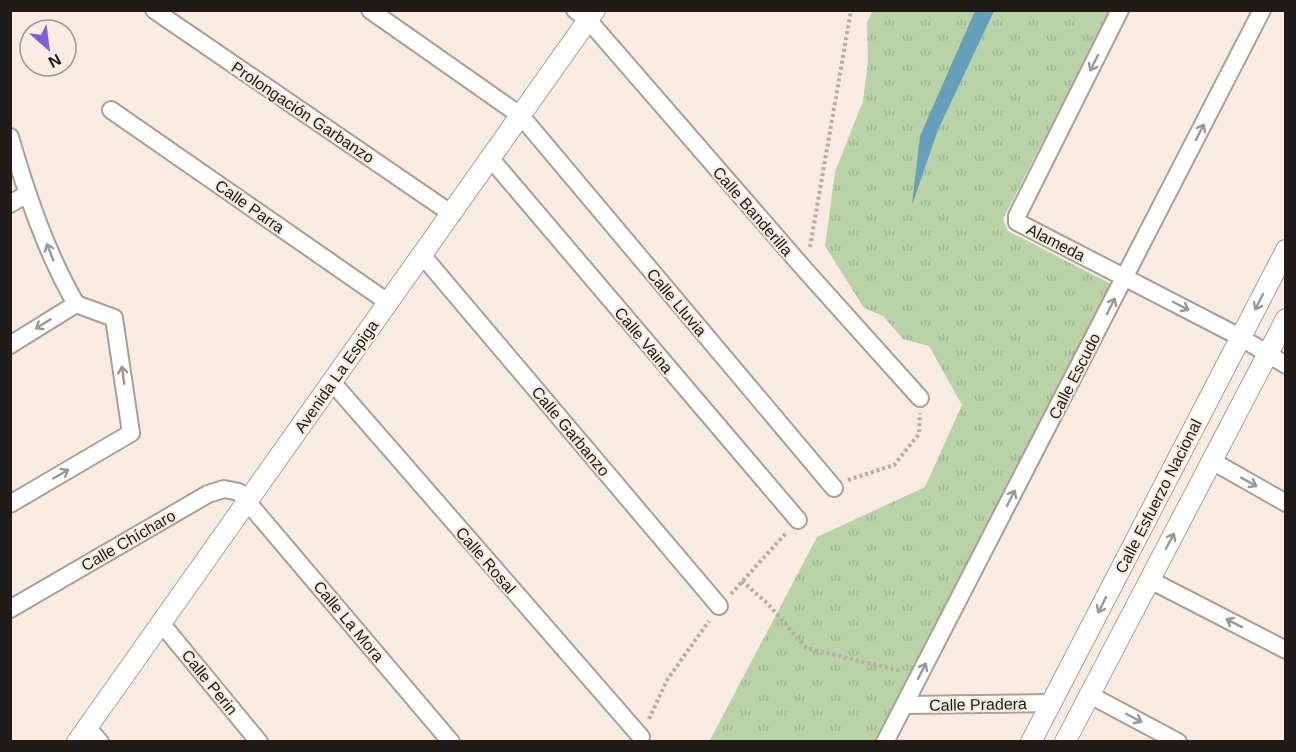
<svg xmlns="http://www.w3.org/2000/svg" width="1296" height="752" font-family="Arial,sans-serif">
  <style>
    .grass { fill: url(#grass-tufts) }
    .water { fill: #659fba }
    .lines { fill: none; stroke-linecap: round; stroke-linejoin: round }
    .minor-casing { stroke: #aa9f96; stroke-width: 20 }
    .tertiary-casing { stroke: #aa9f96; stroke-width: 22 }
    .path { stroke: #b5aca3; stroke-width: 4; stroke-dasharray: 3 3; stroke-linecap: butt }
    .minor { stroke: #fff; stroke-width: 16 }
    .tertiary { stroke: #fff; stroke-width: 20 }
    .oneway { stroke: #9a9897 }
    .labels { text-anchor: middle; stroke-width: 4.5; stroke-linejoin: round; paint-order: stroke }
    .street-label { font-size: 16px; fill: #1f1b17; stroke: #f8ece2 }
  </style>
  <defs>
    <pattern id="grass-tufts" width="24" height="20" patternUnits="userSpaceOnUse" patternTransform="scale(1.5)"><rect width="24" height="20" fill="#b9d2a6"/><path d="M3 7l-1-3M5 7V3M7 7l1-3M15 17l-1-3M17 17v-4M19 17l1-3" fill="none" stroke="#9fb48e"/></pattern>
  </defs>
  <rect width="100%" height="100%" fill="#f8ece2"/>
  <path class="grass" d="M873 10 1110 11 1003 219 1008 231 1113 285 875 741 709 742 817 537 925 487 962 405 929 346 903 339 883 316 864 308 825 246 835 172 863 101 868 62 867 22Z"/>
  <path class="water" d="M975 11H994L938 130 912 205 920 136Z"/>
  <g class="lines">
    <g class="minor-casing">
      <g id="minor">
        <path d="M154 10 452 214"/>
        <path d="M370 10 521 116 834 488"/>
        <path d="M575 10 589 21 806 271 920 398"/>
        <path d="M1120 10 1017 216V222L1240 337 1286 365"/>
        <path d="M111 110 389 303"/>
        <path d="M10 137C27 195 46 252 76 304"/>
        <path d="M491 159 798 520"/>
        <path d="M10 204 27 194"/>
        <path d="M422 255 719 606"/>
        <path d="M10 345 76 304"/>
        <path d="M332 382 641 737"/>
        <path d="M1212 461 1286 503"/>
        <path d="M10 504 131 433 114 318 76 304"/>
        <path d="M1150 580 1286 650"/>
        <path d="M10 609 208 494 224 489 239 492 451 742"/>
        <path d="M161 623 259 742"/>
        <path d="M1090 695 1178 742"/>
        <path d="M905 705 1051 703"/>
        <path d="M87 727 100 742"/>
        <path d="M885 742 1262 10"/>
      </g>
    </g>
    <g class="tertiary-casing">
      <g id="tertiary">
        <path d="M77 742 595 10"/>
        <path d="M1031 742 1286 250"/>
        <path d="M1065 742 1286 319"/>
      </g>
    </g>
    <g class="path">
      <path d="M810 247 851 10"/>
      <path d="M848 480 894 465 919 434 920 413"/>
      <path d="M742 581 768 604 806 648 901 671"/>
      <path d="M731 594 786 533"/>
      <path d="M649 719 667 680 709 621"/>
    </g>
    <use href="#minor" class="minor"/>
    <use href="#tertiary" class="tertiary"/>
  </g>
  <defs><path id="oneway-shaft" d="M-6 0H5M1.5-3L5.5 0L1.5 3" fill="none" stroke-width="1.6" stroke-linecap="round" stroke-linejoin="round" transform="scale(1.5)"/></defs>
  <g class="oneway">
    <use href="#oneway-shaft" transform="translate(1094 63) rotate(117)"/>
    <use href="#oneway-shaft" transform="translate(1200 132) rotate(-63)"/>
    <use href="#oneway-shaft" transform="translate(50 252) rotate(-112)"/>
    <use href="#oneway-shaft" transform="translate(1259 302) rotate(117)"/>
    <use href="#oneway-shaft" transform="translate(1111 306) rotate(-63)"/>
    <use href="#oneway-shaft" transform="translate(1181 306) rotate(28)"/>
    <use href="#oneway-shaft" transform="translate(43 324) rotate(148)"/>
    <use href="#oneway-shaft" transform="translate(123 375) rotate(-98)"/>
    <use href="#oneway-shaft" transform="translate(61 474) rotate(-30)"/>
    <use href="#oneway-shaft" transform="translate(1249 482) rotate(29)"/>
    <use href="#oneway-shaft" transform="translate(1011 498) rotate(-63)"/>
    <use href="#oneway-shaft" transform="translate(1170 541) rotate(-62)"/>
    <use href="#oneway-shaft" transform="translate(1102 605) rotate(117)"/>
    <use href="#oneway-shaft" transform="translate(1234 623) rotate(-153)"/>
    <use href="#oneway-shaft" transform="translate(922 671) rotate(-63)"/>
    <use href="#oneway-shaft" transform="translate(1134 718) rotate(28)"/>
  </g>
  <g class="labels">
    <g class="street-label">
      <text transform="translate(303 112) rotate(34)" y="6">Prolongación Garbanzo</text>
      <text transform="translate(250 206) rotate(35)" y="6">Calle Parra</text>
      <text transform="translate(753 211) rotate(49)" y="6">Calle Banderilla</text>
      <text transform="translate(1056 242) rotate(27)" y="6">Alameda</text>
      <text transform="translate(677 302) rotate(50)" y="6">Calle Lluvia</text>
      <text transform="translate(644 340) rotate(50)" y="6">Calle Vaina</text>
      <text transform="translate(336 376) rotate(-55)" y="6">Avenida La Espiga</text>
      <text transform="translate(1074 376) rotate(-63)" y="6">Calle Escudo</text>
      <text transform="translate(571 431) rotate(50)" y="6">Calle Garbanzo</text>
      <text transform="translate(1158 496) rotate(-63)" y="6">Calle Esfuerzo Nacional</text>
      <text transform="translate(128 540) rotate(-30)" y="6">Calle Chícharo</text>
      <text transform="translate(486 560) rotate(49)" y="6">Calle Rosal</text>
      <text transform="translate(349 621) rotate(50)" y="6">Calle La Mora</text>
      <text transform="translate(210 682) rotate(51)" y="6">Calle Perin</text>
      <text transform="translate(978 704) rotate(-1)" y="6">Calle Pradera</text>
    </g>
  </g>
  <rect width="1296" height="752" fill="none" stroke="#1f1b17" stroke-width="24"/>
  <g transform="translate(48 48) rotate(152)"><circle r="28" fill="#f8ece2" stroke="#a19891" stroke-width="1.5"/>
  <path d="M0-4.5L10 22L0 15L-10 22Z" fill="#815dd7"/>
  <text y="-9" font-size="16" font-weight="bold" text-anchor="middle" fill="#1f1b17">N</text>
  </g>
</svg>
